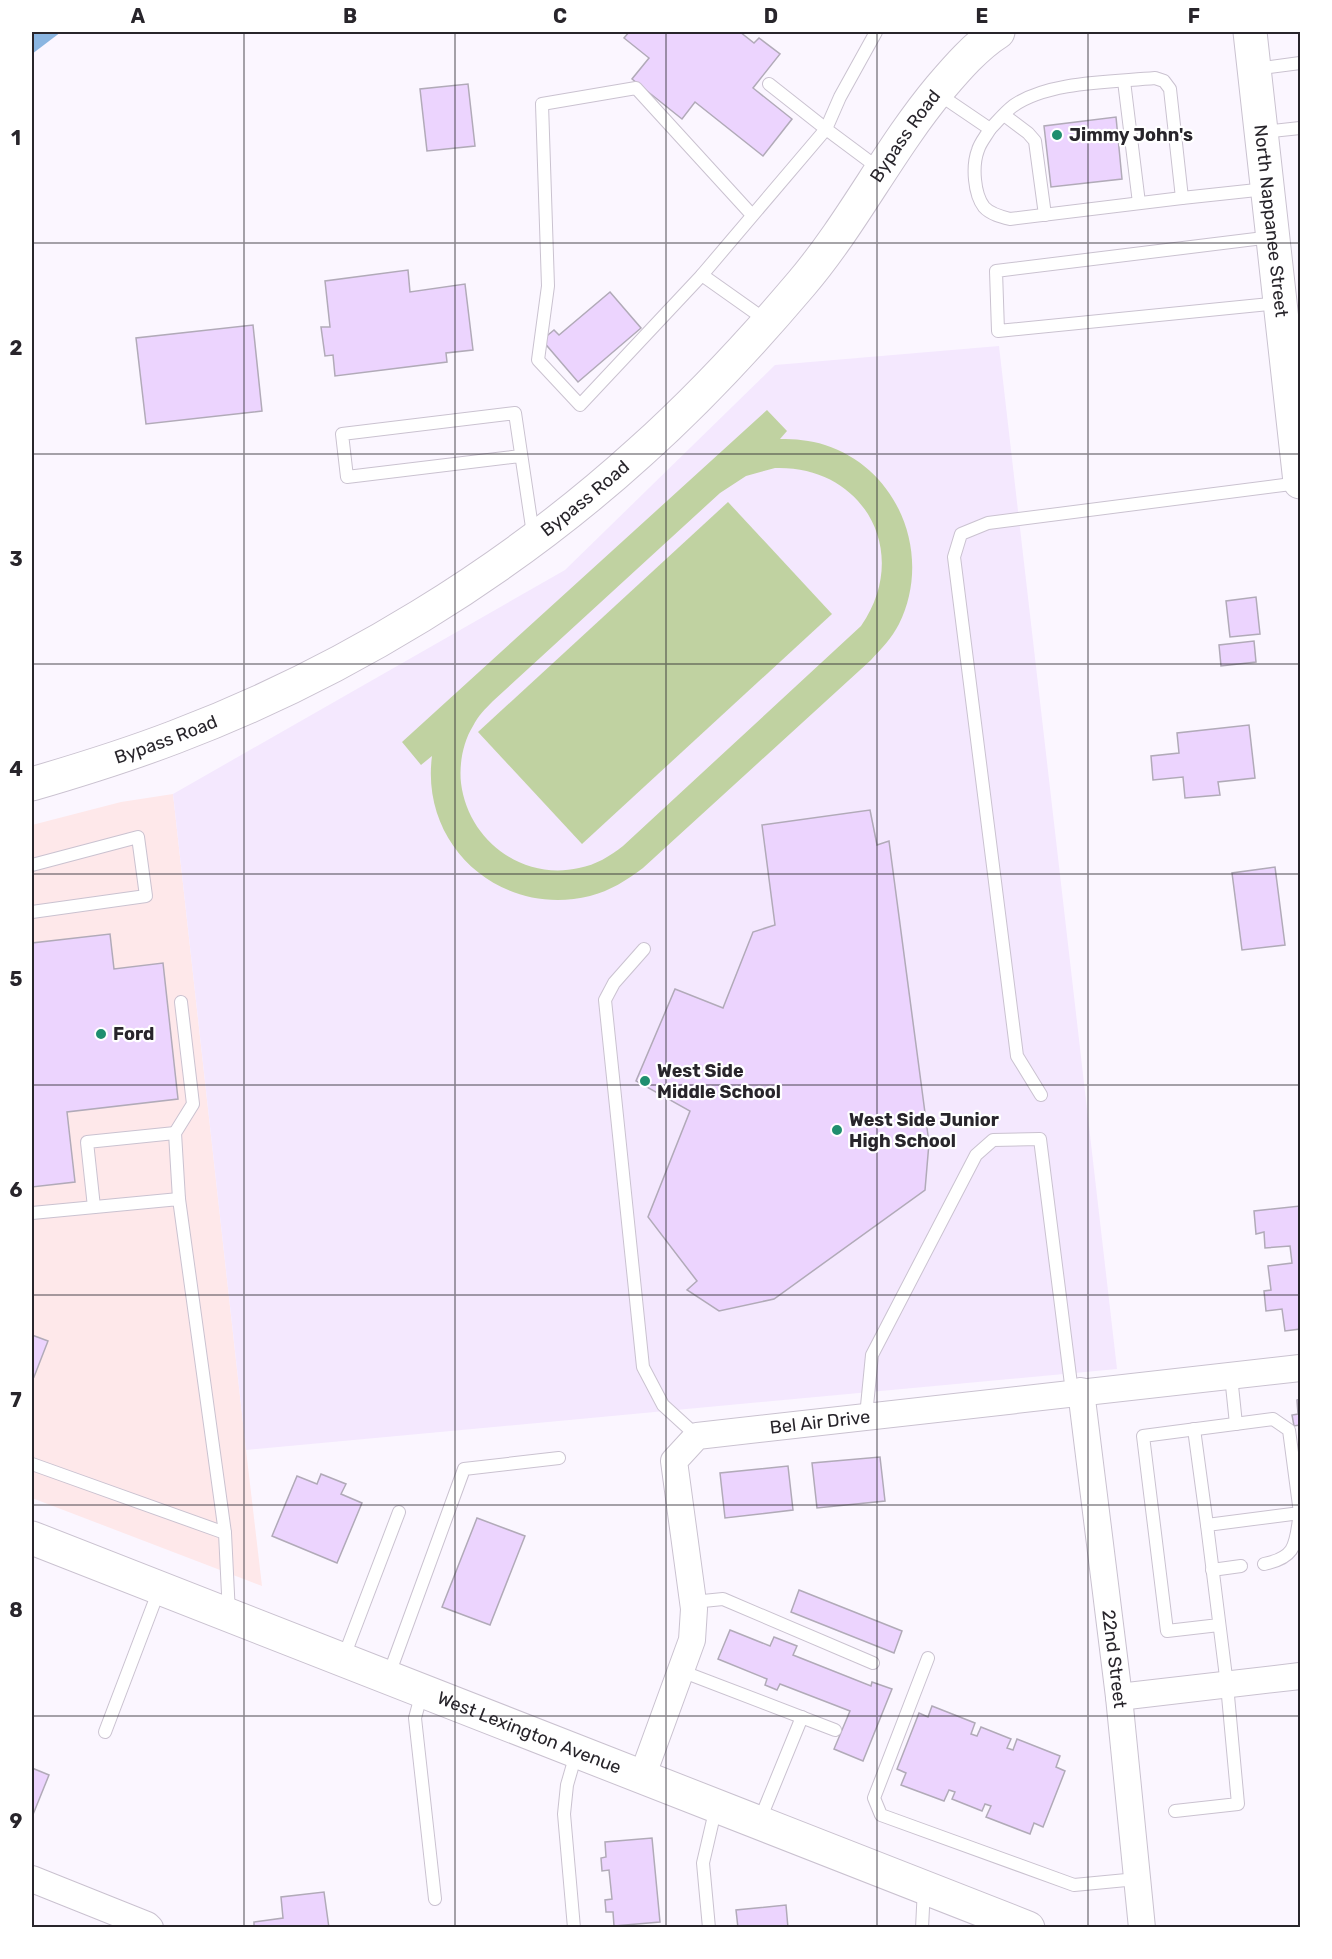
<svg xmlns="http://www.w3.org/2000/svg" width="1332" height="1959" font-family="Rubik,sans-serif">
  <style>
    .commercial { fill: #fee8ea }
    .built { fill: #f4e8fe }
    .green { fill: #c0d2a1; fill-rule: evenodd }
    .water { fill: #8ab5e1 }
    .building { fill: #ecd4fe; stroke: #b1aab8; stroke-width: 1.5 }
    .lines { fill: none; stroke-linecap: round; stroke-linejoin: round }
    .service-casing { stroke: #cac2d0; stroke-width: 14 }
    .minor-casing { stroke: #cac2d0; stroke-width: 28 }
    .secondary-casing { stroke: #cac2d0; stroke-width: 35 }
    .primary-casing { stroke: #cac2d0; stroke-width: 35 }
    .service { stroke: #fff; stroke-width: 12 }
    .minor { stroke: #fff; stroke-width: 26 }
    .secondary { stroke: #fff; stroke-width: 33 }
    .primary { stroke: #fff; stroke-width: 33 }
    .grid { fill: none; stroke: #28252b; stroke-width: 1.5; stroke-opacity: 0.55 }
    .poi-dot { fill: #1f8e6f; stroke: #fff; stroke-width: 2 }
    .labels { text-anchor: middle; stroke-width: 4.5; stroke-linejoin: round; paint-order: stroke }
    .poi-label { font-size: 18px; font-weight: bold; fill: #28252b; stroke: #fff; text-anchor: start }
    .street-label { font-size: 18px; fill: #28252b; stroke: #fff }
    .neatline { fill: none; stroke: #28252b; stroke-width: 2 }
    .grid-label { font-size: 20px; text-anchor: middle; font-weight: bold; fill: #28252b }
  </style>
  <rect width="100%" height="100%" fill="#fbf6ff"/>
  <path class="commercial" d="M173 794 246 1450 262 1586 32 1498V825L121 802Z"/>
  <path class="built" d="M999 346 1117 1369 246 1450 173 794 565 570 775 365Z"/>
  <g class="green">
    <path d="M767 410 787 431 780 439C795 439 810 440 825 445 899 469 933 555 899 624 892 638 881 649 871 660L643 868C627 880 610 891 590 896 502 918 420 847 432 756L421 765 402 742ZM775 468C864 465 912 553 861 626L623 846C610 856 596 865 579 868 522 881 468 840 461 783 459 764 463 742 473 726 478 716 485 709 493 701L720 493 746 476Z"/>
    <path d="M728 502 832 614 582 844 478 732Z"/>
  </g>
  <path class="water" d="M32 32H61L32 54Z"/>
  <g class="building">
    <path d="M629 32H740L754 43 759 38 780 54 753 88 792 119 763 156 695 102 682 119 632 79 649 58 624 38Z"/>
    <path d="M468 84 475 146 427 151 420 89Z"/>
    <path d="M1116 117 1122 179 1051 187 1044 126Z"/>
    <path d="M408 270 410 292 465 284 473 350 446 353 447 362 335 376 333 355 325 356 321 327H330L325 281Z"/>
    <path d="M610 292 641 328 578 382 542 340 554 330 559 335Z"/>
    <path d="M253 325 262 411 146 424 136 338Z"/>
    <path d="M1256 597 1260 634 1230 637 1226 601Z"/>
    <path d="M1254 641 1256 662 1221 666 1219 645Z"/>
    <path d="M1249 725 1255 778 1218 782 1220 795 1185 798 1183 777 1153 780 1151 756 1179 753 1177 733Z"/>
    <path d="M870 810 877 845 889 841 929 1143 925 1190 774 1299 719 1311 687 1290 697 1281 648 1217 690 1111 636 1081 675 989 723 1008 753 932 775 925 762 825Z"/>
    <path d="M1275 867 1285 945 1242 950 1232 873Z"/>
    <path d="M110 934 114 969 163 963 178 1099 67 1112 75 1182 32 1187V943Z"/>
    <path d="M1300 1206V1329L1285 1331 1282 1309 1266 1311 1264 1291 1271 1290 1268 1266 1292 1263 1290 1246 1265 1248 1264 1232 1256 1234 1254 1211Z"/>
    <path d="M32 1335 48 1341 34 1377 32 1375Z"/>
    <path d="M1300 1399V1434V1425L1294 1426 1292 1415 1298 1414 1297 1400Z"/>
    <path d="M880 1457 885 1501 817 1508 812 1463Z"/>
    <path d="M788 1466 793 1510 725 1518 720 1473Z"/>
    <path d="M321 1474 346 1484 341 1494 362 1503 337 1563 272 1536 297 1476 317 1484Z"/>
    <path d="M477 1518 525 1536 490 1625 442 1607Z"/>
    <path d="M799 1590 902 1631 894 1653 791 1612Z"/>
    <path d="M730 1630 770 1646 774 1637 797 1646 793 1655 871 1686 872 1682 892 1689 863 1761 834 1749 850 1711 780 1684 777 1690 765 1685 767 1679 718 1659Z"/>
    <path d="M932 1706 975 1723 971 1734 977 1736 981 1727 1011 1739 1007 1748 1013 1750 1017 1739 1060 1756 1056 1767 1065 1771 1043 1827 1034 1823 1030 1834 986 1817 991 1806 985 1804 982 1811 952 1799 955 1792 949 1790 944 1801 901 1785 906 1773 897 1769 919 1713 928 1717Z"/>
    <path d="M32 1768 49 1775 32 1817Z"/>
    <path d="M652 1838 660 1922 614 1926 613 1912H606L605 1900 612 1899 609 1870 602 1871 601 1858 606 1857 605 1842Z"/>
    <path d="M324 1892 329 1928H254V1922L283 1918 281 1897Z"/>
    <path d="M786 1905 788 1928H738L736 1910Z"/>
  </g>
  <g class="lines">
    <g class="service-casing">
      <g id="service">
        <path d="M876 32 840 97 826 129 881 170"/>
        <path d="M1255 69 1300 63"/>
        <path d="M1124 81 1139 203"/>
        <path d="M937 93 990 129C997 122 1005 112 1013 106 1048 81 1113 82 1155 78L1164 81 1170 89 1182 198 1266 189"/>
        <path d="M1004 115 1028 133 1035 141 1045 215"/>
        <path d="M990 129C986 136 980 143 978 150 972 166 974 194 984 207 990 214 1002 217 1010 219L1182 198"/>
        <path d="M1263 132 1300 128"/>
        <path d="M752 215 636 88 542 104 548 286 538 360 580 405 702 275 826 129 769 84"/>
        <path d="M1272 237 996 271 998 331 1280 303"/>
        <path d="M702 275 767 321"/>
        <path d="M520 456 347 477 342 434 515 413 533 534"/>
        <path d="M32 865 138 837 146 896 32 912"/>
        <path d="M644 949 614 983 605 1000 643 1367 663 1405 697 1436"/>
        <path d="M1041 1095 1017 1056 954 557 961 534 988 523 1299 483"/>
        <path d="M179 1199 175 1133 193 1104 181 1002"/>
        <path d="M94 1207 87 1142 175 1133"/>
        <path d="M32 1213 179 1199 225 1533"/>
        <path d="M1231 1376 1236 1424"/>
        <path d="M866 1416 872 1355 976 1155 993 1140 1040 1139 1072 1392"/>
        <path d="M1194 1429 1207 1525"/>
        <path d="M32 1464 225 1533 229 1614"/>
        <path d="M1264 1564C1298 1557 1295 1543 1300 1513"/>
        <path d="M1212 1570 1241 1566"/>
        <path d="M693 1602 723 1599 873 1663"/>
        <path d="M928 1658 874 1798 881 1815 1074 1885 1137 1879"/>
        <path d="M343 1659 399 1512"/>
        <path d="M681 1671 835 1730"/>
        <path d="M388 1677 464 1469 559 1458"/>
        <path d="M422 1692 415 1718 435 1899"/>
        <path d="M105 1732 159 1590"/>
        <path d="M1175 1811 1238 1804 1227 1685 1207 1525 1300 1513 1289 1430 1273 1419 1143 1436 1167 1631 1219 1625"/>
        <path d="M759 1822 802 1717"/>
        <path d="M574 1928 564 1814 567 1785 576 1754"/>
        <path d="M709 1928 703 1863 716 1807"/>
        <path d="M922 1928 924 1888"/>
      </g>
    </g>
    <g class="minor-casing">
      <g id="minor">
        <path id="s1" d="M1081 1391 1119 1697 1142 1928"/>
        <path d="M1119 1697 1300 1676"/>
        <path id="s2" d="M642 1777 692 1640 694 1609 674 1461 697 1436 1300 1368"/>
        <path d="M32 1879 147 1925 150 1928"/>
      </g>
    </g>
    <g class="secondary-casing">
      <g id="secondary">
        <path id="s3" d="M32 784C80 770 128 755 175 737 342 674 508 572 640 452 698 400 751 343 801 284 853 223 889 149 940 88 957 68 976 46 998 32"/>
      </g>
    </g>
    <g class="primary-casing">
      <g id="primary">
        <path id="s4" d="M1250 32 1300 482"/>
        <path id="s5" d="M32 1538 1028 1928"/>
      </g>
    </g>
    <use href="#service" class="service"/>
    <use href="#minor" class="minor"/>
    <use href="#secondary" class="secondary"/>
    <use href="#primary" class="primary"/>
  </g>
  <path class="grid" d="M244 32V1928M455 32V1928M666 32V1928M877 32V1928M1088 32V1928M32 243H1300M32 454H1300M32 664H1300M32 874H1300M32 1085H1300M32 1295H1300M32 1505H1300M32 1716H1300"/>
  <g class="poi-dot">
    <circle cx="1057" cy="135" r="6"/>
    <circle cx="101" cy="1034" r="6"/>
    <circle cx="645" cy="1081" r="6"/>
    <circle cx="837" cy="1130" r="6"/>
  </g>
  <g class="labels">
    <g class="poi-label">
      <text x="1069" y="141">Jimmy John's</text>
      <text x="113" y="1040">Ford</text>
      <text x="657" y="1077">West Side<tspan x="657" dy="21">Middle School</tspan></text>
      <text x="849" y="1126">West Side Junior<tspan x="849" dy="21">High School</tspan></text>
    </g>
    <g class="street-label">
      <text dy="6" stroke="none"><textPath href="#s3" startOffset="1113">Bypass Road</textPath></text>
      <text dy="6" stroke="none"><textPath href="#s4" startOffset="190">North Nappanee Street</textPath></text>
      <text dy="6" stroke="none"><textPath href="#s3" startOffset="627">Bypass Road</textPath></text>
      <text dy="6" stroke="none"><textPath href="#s3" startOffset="141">Bypass Road</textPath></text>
      <text dy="6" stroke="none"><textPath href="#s2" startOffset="484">Bel Air Drive</textPath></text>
      <text dy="6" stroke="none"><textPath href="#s1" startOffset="270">22nd Street</textPath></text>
      <text dy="6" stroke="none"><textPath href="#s5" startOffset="534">West Lexington Avenue</textPath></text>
    </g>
  </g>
  <rect width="1332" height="1959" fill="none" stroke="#ffffff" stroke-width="66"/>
  <rect x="33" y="33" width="1266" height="1893" class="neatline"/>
  <g class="grid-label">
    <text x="138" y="23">A</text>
    <text x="350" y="23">B</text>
    <text x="560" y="23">C</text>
    <text x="771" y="23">D</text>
    <text x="982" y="23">E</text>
    <text x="1194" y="23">F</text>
    <text x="16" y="145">1</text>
    <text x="16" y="355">2</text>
    <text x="16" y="566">3</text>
    <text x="16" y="776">4</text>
    <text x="16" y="986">5</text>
    <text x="16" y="1197">6</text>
    <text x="16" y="1407">7</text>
    <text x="16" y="1617">8</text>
    <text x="16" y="1828">9</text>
  </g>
</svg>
